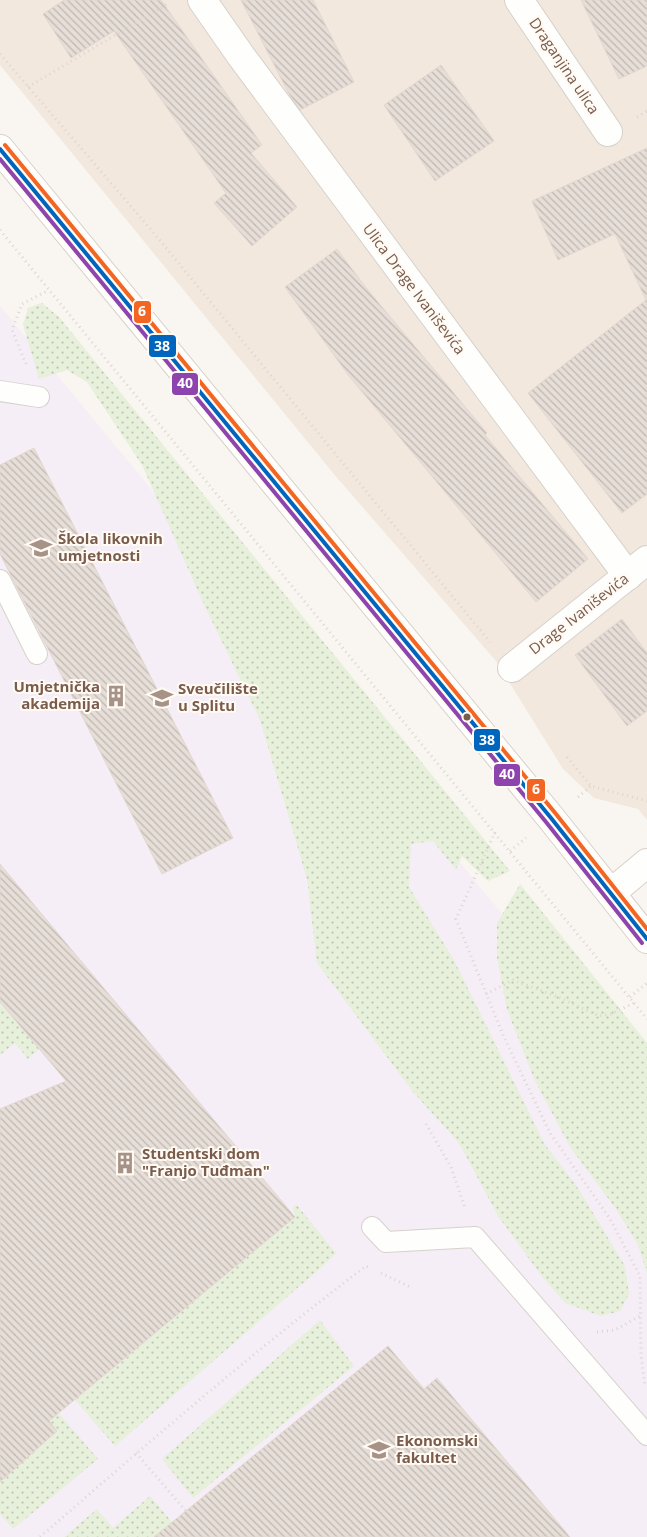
<svg xmlns="http://www.w3.org/2000/svg" width="647" height="1537" font-family="'Open Sans',sans-serif">
  <style>
    .residential { fill: #f2e8de }
    .education { fill: #f6eef6 }
    .grass { fill: url(#grass-dots) }
    .building { fill: url(#building-back-hatch); stroke: #e2d8d2 }
    .lines { fill: none; stroke-linecap: round; stroke-linejoin: round }
    .service-casing { stroke: #d7d1cb; stroke-width: 22 }
    .minor-casing { stroke: #d7d1cb; stroke-width: 30 }
    .tertiary-casing { stroke: #d7d1cb; stroke-width: 30 }
    .path { stroke: #dcd5d0; stroke-width: 3; stroke-dasharray: 1 4; stroke-linecap: butt }
    .service { stroke: #fefefd; stroke-width: 20 }
    .minor { stroke: #fefefd; stroke-width: 28 }
    .tertiary { stroke: #fefefd; stroke-width: 28 }
    .bus-1-casing { stroke: #fffaf3; stroke-width: 8 }
    .bus-2-casing { stroke: #fffaf3; stroke-width: 8 }
    .bus-3-casing { stroke: #fffaf3; stroke-width: 8 }
    .bus-1 { stroke: #0065bd; stroke-width: 4 }
    .bus-2 { stroke: #8e44ad; stroke-width: 4 }
    .bus-3 { stroke: #f26522; stroke-width: 4 }
    .bus-dot { fill: #7a5c4d; stroke: #fffaf3; stroke-width: 2 }
    .labels { text-anchor: middle; stroke-width: 4; stroke-linejoin: round; paint-order: stroke }
    .street-label { font-size: 15px; fill: #7a5c4d; stroke: #fffaf3 }
    .poi-label { font-size: 15px; font-weight: bold; fill: #7a5c4d; stroke: #fffaf3; text-anchor: start }
    .line-badge { stroke: #fffaf3; stroke-width: 2 }
    .badge-label { font-size: 14px; text-anchor: middle; font-weight: bold; fill: #fff }
  </style>
  <defs>
    <pattern id="grass-dots" width="8" height="8" patternUnits="userSpaceOnUse" patternTransform="scale(1.25)"><rect width="8" height="8" fill="#e7f0db"/><path d="M2 2h.1M6 6h.1" fill="none" stroke="#c0c6b4" stroke-width="1.8" stroke-linecap="round"/></pattern>
    <pattern id="building-back-hatch" width="6" height="6" patternUnits="userSpaceOnUse" patternTransform="scale(1.25)"><rect width="6" height="6" fill="#e6ded7"/><path d="M-1 5l2 2M0 0l6 6M5-1l2 2" fill="none" stroke="#bfb7b1"/></pattern>
  </defs>
  <rect width="100%" height="100%" fill="#f9f5f0"/>
  <path class="residential" d="M0 0H647V820L638 809 594 798 563 769 496 661 333 473 0 65Z"/>
  <path class="education" d="M0 306 647 1089V1537H0Z"/>
  <g class="grass">
    <path d="M42 303 59 317 510 871 488 881 462 856 456 870 433 841 411 844 409 887 454 960 544 1143 578 1188 625 1266 629 1294 620 1311 601 1316 565 1303 540 1274 498 1216 459 1143 413 1092 317 963 307 879 260 720 205 607 142 465 87 382 67 370 39 379 23 325 28 308Z"/>
    <path d="M520 884 647 1043V1274L638 1245 616 1209 570 1147 535 1081 507 1010 497 958V923Z"/>
    <path d="M0 997 42 1047 28 1059 15 1043 0 1055Z"/>
    <path d="M296 1204 336 1253 324 1265 115 1446 75 1400 295 1217 293 1208Z"/>
    <path d="M320 1320 354 1366 193 1498 162 1459Z"/>
    <path d="M26 1375 98 1459 13 1529 0 1514V1399Z"/>
    <path d="M150 1496 172 1522 162 1530 167 1537H64L97 1509 113 1528Z"/>
  </g>
  <g class="building">
    <path d="M64 0H161L262 145 251 153 297 207 252 246 214 203 226 193 114 31 71 58 43 14Z"/>
    <path d="M241 0H313L354 82 300 110 290 96Z"/>
    <path d="M581 0H647V66L619 79Z"/>
    <path d="M441 65 494 141 435 181 384 105Z"/>
    <path d="M647 148V494L622 513 528 393 646 300 615 234 558 260 532 201Z"/>
    <path d="M337 249 367 289 487 433 485 435 588 559 536 602 349 376 285 287Z"/>
    <path d="M34 448 233 838 162 874 0 554V465Z"/>
    <path d="M622 619 647 653V711L627 726 575 655Z"/>
    <path d="M0 864 295 1217 49 1421 57 1431 0 1482V1109L66 1081 0 1002Z"/>
    <path d="M388 1346 424 1389 437 1378 570 1537H154Z"/>
  </g>
  <g class="lines">
    <g class="service-casing">
      <g id="service">
        <path d="M0 391 39 397"/>
        <path d="M0 580 37 654"/>
        <path d="M372 1227 386 1242 475 1237 647 1435"/>
      </g>
    </g>
    <g class="minor-casing">
      <g id="minor">
        <path d="M202 0 241 56 628 576"/>
        <path d="M519 0 608 132"/>
        <path d="M512 668 647 560"/>
        <path d="M611 893 647 863"/>
      </g>
    </g>
    <g class="tertiary-casing">
      <path id="tertiary" d="M0 149 551 818 647 939"/>
    </g>
    <g class="path">
      <path d="M0 54 153 232 490 642"/>
      <path d="M28 87 169 3"/>
      <path d="M637 117 647 111"/>
      <path d="M0 230 647 1019"/>
      <path d="M26 364 12 330 22 304 49 290"/>
      <path d="M567 757 591 786 647 801"/>
      <path d="M578 797 591 786"/>
      <path d="M495 832 456 919 503 1035 550 1133 610 1219 640 1276 641 1356 645 1386"/>
      <path d="M510 851 526 838"/>
      <path d="M486 994 513 980 558 997 599 1016 611 1014 634 1003"/>
      <path d="M630 997 647 983"/>
      <path d="M426 1124 451 1167 465 1208"/>
      <path d="M381 1273 412 1288"/>
      <path d="M597 1332 615 1330 640 1316"/>
      <path d="M136 1453 186 1511"/>
      <path d="M40 1537C147 1444 254 1351 366 1266L368 1267"/>
    </g>
    <use href="#service" class="service"/>
    <use href="#minor" class="minor"/>
    <use href="#tertiary" class="tertiary"/>
    <g class="bus-1-casing">
      <path id="bus-1" d="M0 149 551 818 647 939"/>
    </g>
    <g class="bus-2-casing">
      <path id="bus-2" d="M0 159 546 822 642 943"/>
    </g>
    <g class="bus-3-casing">
      <path id="bus-3" d="M5 145 556 814 647 929"/>
    </g>
    <use href="#bus-1" class="bus-1"/>
    <use href="#bus-2" class="bus-2"/>
    <use href="#bus-3" class="bus-3"/>
  </g>
  <defs>
    <g id="school-bare" transform="scale(1.725)"><path d="M0-5L7-2L0 1L-7-2ZM-4 1L0 2.5L4 1V4Q0 6-4 4Z" fill="#a69286" stroke="#fffaf3" stroke-width="2.5" paint-order="stroke"/></g>
    <g id="building-bare" transform="scale(1.725)"><path d="M-4-6H4V6H1V3H-1V6H-4ZM-2.5-4.3h1.7v1.8h-1.7ZM.8-4.3h1.7v1.8H.8ZM-2.5-1h1.7V.8h-1.7ZM.8-1h1.7V.8H.8Z" fill="#a69286" stroke="#fffaf3" stroke-width="2.5" paint-order="stroke"/></g>
    <g id="university-bare" transform="scale(1.725)"><path d="M0-5L7-2L0 1L-7-2ZM-4 1L0 2.5L4 1V4Q0 6-4 4Z" fill="#a69286" stroke="#fffaf3" stroke-width="2.5" paint-order="stroke"/></g>
  </defs>
  <g fill-rule="evenodd">
    <use href="#school-bare" x="41" y="548"/>
    <use href="#building-bare" x="116" y="696"/>
    <use href="#university-bare" x="162" y="698"/>
    <use href="#building-bare" x="125" y="1163"/>
    <use href="#university-bare" x="379" y="1450"/>
  </g>
  <circle class="bus-dot" cx="467" cy="717" r="4.5"/>
  <g class="labels">
    <g class="street-label">
      <text transform="translate(564 66) rotate(56)" y="5">Draganjina ulica</text>
      <text transform="translate(414 289) rotate(53)" y="5">Ulica Drage Ivaniševića</text>
      <text transform="translate(579 614) rotate(-38)" y="5">Drage Ivaniševića</text>
    </g>
    <g class="poi-label">
      <text x="58" y="544">Škola likovnih<tspan x="58" dy="17">umjetnosti</tspan></text>
      <text x="100" y="692" text-anchor="end">Umjetnička<tspan x="100" dy="17">akademija</tspan></text>
      <text x="178" y="694">Sveučilište<tspan x="178" dy="17">u Splitu</tspan></text>
      <text x="142" y="1159">Studentski dom<tspan x="142" dy="17">"Franjo Tuđman"</tspan></text>
      <text x="396" y="1446">Ekonomski<tspan x="396" dy="17">fakultet</tspan></text>
    </g>
  </g>
  <g class="line-badge">
    <rect x="133" y="300" width="19" height="24" rx="5" fill="#f26522"/>
    <rect x="148" y="334" width="29" height="24" rx="5" fill="#0065bd"/>
    <rect x="171" y="372" width="28" height="24" rx="5" fill="#8e44ad"/>
    <rect x="473" y="728" width="28" height="24" rx="5" fill="#0065bd"/>
    <rect x="493" y="763" width="28" height="24" rx="5" fill="#8e44ad"/>
    <rect x="526" y="778" width="20" height="24" rx="5" fill="#f26522"/>
  </g>
  <g class="badge-label">
    <text x="142" y="316">6</text>
    <text x="162" y="351">38</text>
    <text x="185" y="388">40</text>
    <text x="487" y="745">38</text>
    <text x="507" y="779">40</text>
    <text x="536" y="794">6</text>
  </g>
</svg>
